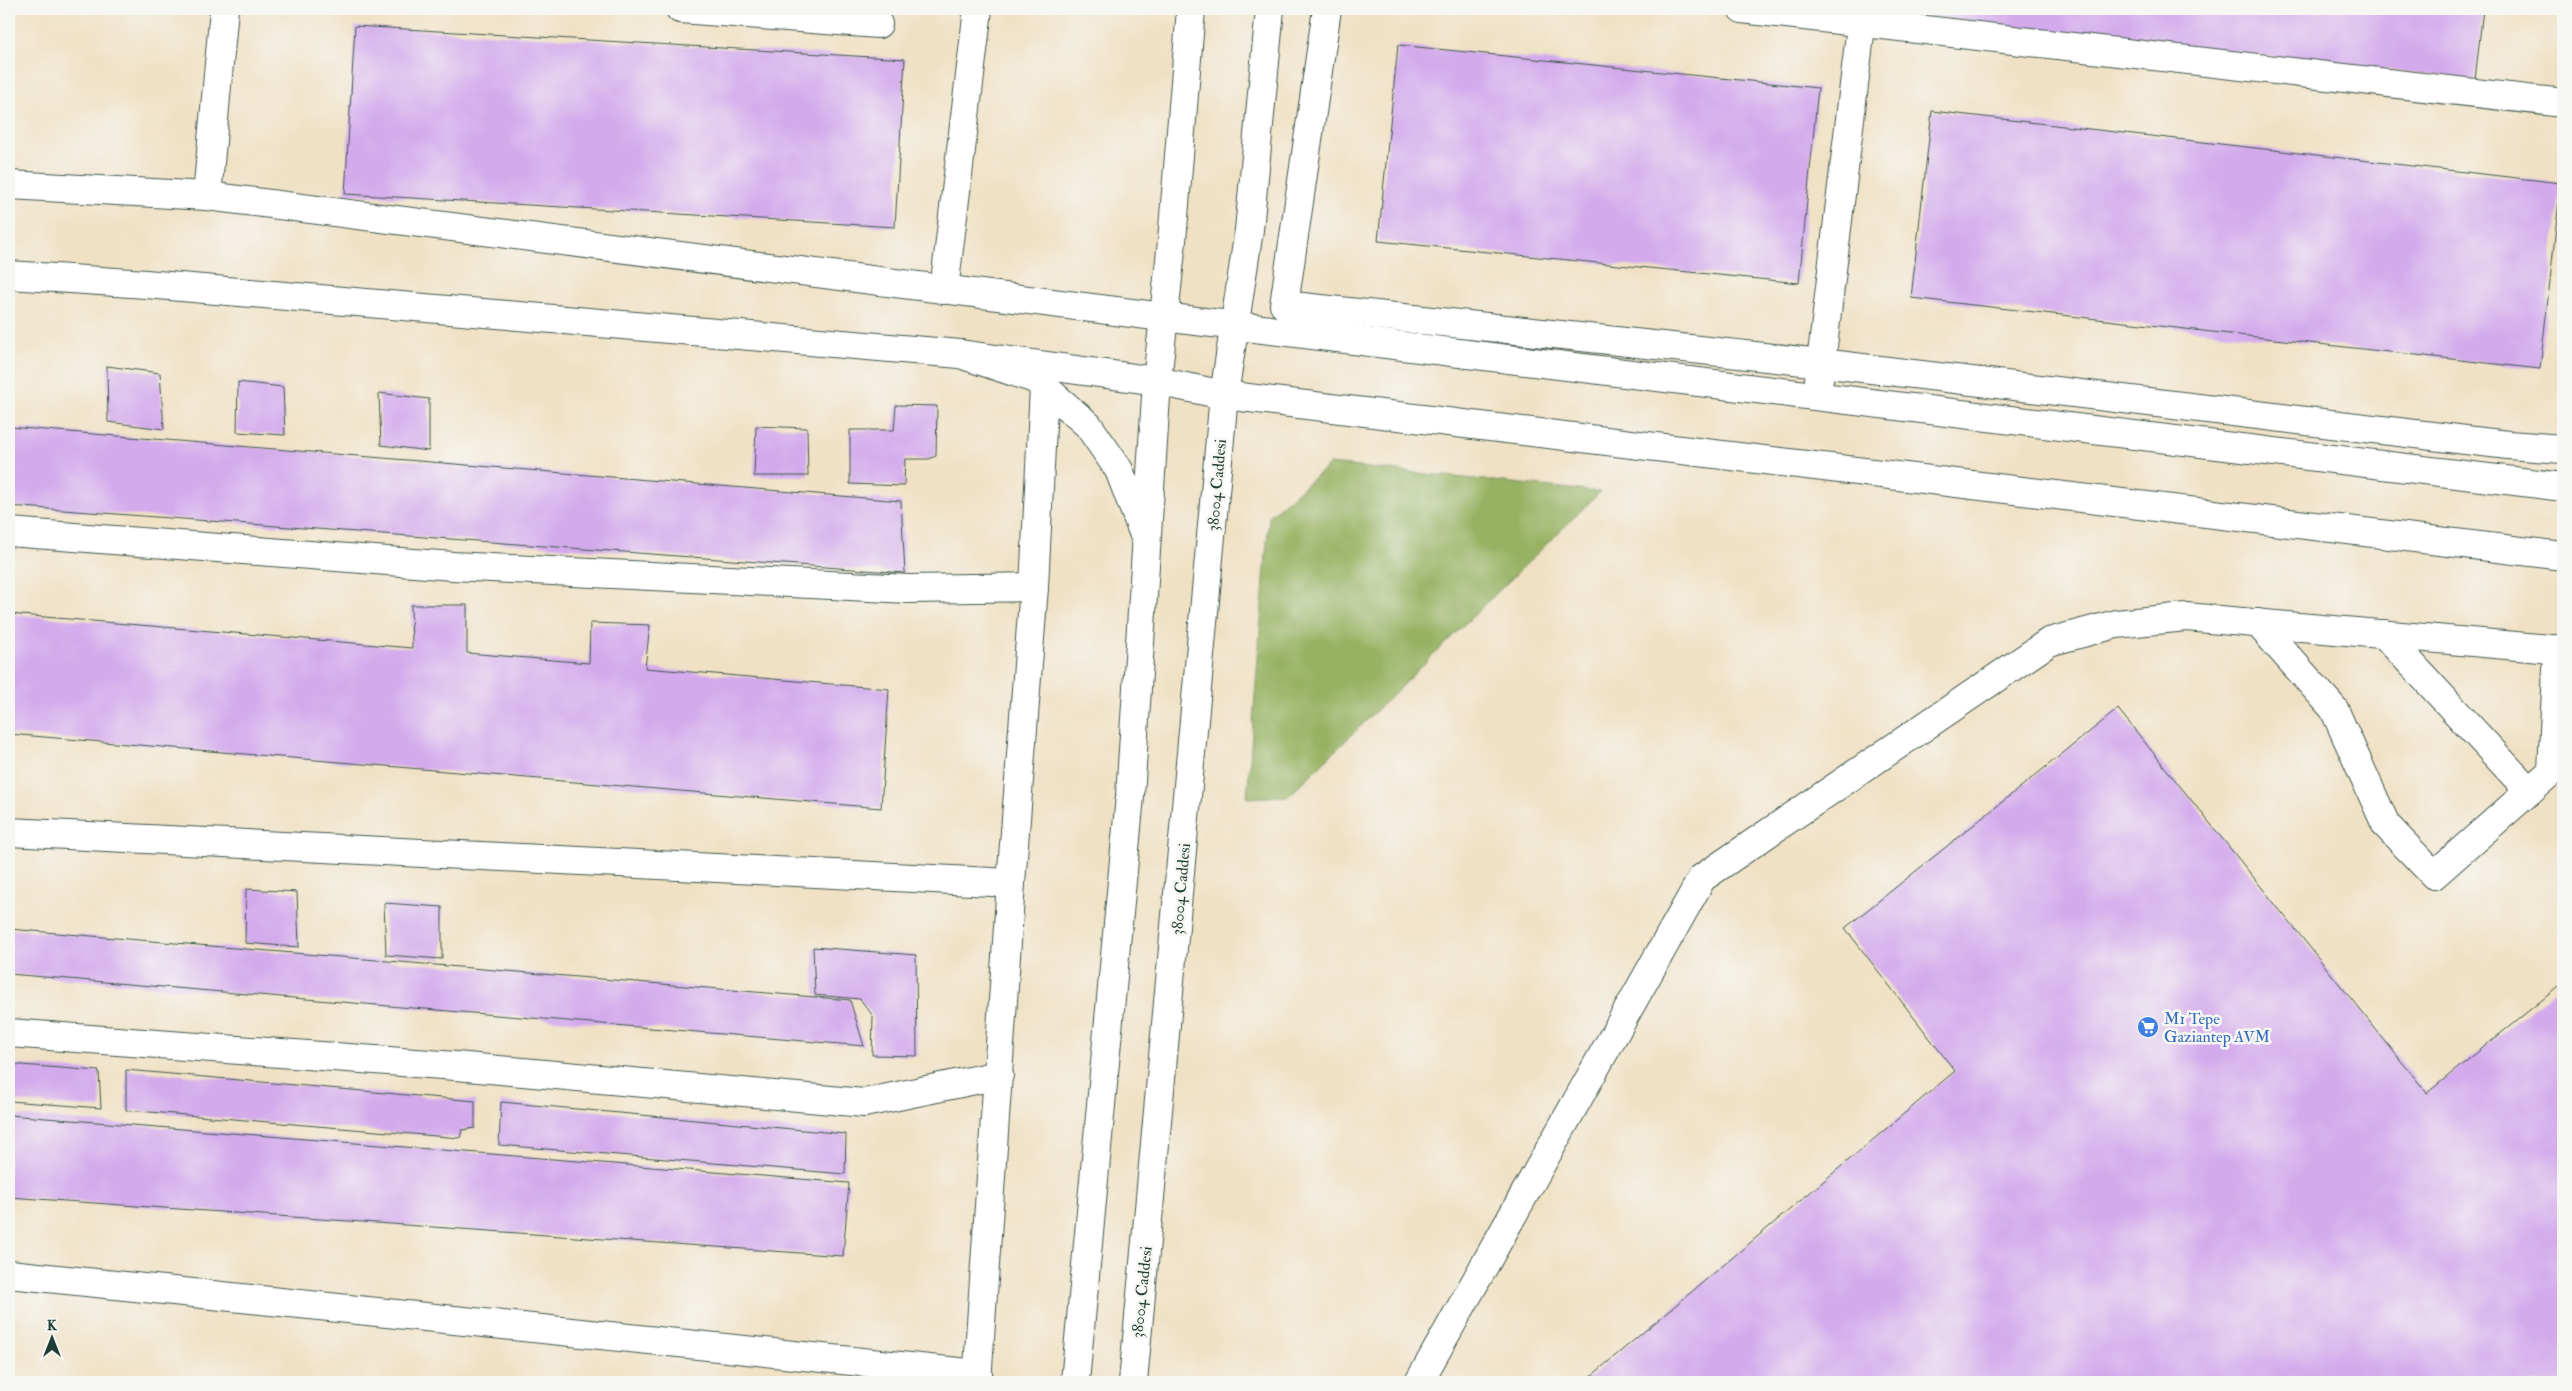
<svg xmlns="http://www.w3.org/2000/svg" width="2572" height="1391" font-family="'IM FELL Double Pica',serif">
  <style>
    .forest { fill: #98b263; stroke: #5c784c }
    .building { fill: #d3aaec }
    .lines { fill: none; stroke-linecap: round; stroke-linejoin: round }
    .minor-casing { stroke: #3e564a; stroke-width: 30 }
    .minor { stroke: #fff; stroke-width: 28 }
    .labels { text-anchor: middle; stroke-width: 5; stroke-linejoin: round; paint-order: stroke }
    .street-label { font-size: 16px; fill: #1f3d34; stroke: #f6f6f2 }
    .shop-label { font-size: 16px; fill: #366cbe; stroke: #f6f6f2; text-anchor: start }
  </style>
  <rect width="100%" height="100%" fill="#f6f6f2"/>
  <filter id="ink" filterUnits="userSpaceOnUse"><feTurbulence type="fractalNoise" baseFrequency=".02" numOctaves="2"/><feDisplacementMap in="SourceGraphic" scale="10" xChannelSelector="R" yChannelSelector="G"/><feConvolveMatrix kernelMatrix="1 2 1 2 8 2 1 2 1" color-interpolation-filters="sRGB"/></filter>
  <filter id="wash" filterUnits="userSpaceOnUse"><feTurbulence type="fractalNoise" baseFrequency=".0096" numOctaves="4" result="noise"/><feDisplacementMap in="SourceGraphic" scale="20" xChannelSelector="R" yChannelSelector="G"/><feGaussianBlur stdDeviation="1.12" result="paint"/><feColorMatrix in="noise" values="0 0 0 0 0 0 0 0 0 0 0 0 0 0 0 0 0 1.4 0 .05"/><feComposite in="paint" operator="in"/></filter>
  <g filter="url(#wash)">
    <rect width="100%" height="100%" fill="#f0e1c4"/>
    <path class="forest" d="M1330 464 1600 492 1289 796 1247 798 1269 516Z"/>
    <g id="blocks">
      <g class="building">
        <path d="M1918 9H2483L2475 80 1918 16Z"/>
        <path d="M355 26 905 59 895 227 345 194Z"/>
        <path d="M1398 45 1818 88 1799 283 1378 241Z"/>
        <path d="M1932 111 2561 183 2540 369 1911 298Z"/>
        <path d="M107 366 160 373 164 429 108 422Z"/>
        <path d="M238 382 283 387 285 435 237 432Z"/>
        <path d="M379 393 429 399V451L381 445Z"/>
        <path d="M896 405 937 406 936 456 929 459H905L904 486 850 484V430H894Z"/>
        <path d="M756 426 807 428 808 476H754Z"/>
        <path d="M9 427 901 501 905 573 9 506Z"/>
        <path d="M411 605H467V653L589 663 590 623 650 625 645 668 889 689 881 808 9 734V614L412 648Z"/>
        <path d="M2118 709 2427 1093 2563 983V1382H1584L1955 1071 1845 928Z"/>
        <path d="M246 889 297 892 299 947 245 943Z"/>
        <path d="M384 903 442 907V959L386 955Z"/>
        <path d="M9 929 850 1000 864 1046 9 974Z"/>
        <path d="M813 947 916 955 917 1056 872 1055 873 1016 860 999 815 995Z"/>
        <path d="M9 1064 99 1071 101 1108 9 1101Z"/>
        <path d="M126 1070 475 1101V1128L462 1130 460 1138 126 1110Z"/>
        <path d="M501 1102 846 1134 845 1174 499 1145Z"/>
        <path d="M9 1115 849 1183 843 1256 9 1197Z"/>
      </g>
    </g>
  </g>
  <g filter="url(#ink)">
    <use href="#blocks" fill-opacity="0" stroke="#3e564a" stroke-width="1"/>
    <g class="lines">
      <g class="minor-casing">
        <g id="minor">
          <path d="M680 9 878 24"/>
          <path d="M1327 9 1284 305 1821 363 2508 445 2563 449"/>
          <path d="M1742 9 2563 103"/>
          <path d="M9 185 207 196 1163 317 2563 487"/>
          <path d="M207 196 224 9"/>
          <path d="M9 275 146 284 960 354 1035 379 1088 425 1119 470 1144 535"/>
          <path d="M944 290 978 9"/>
          <path d="M960 354 1157 381 1224 395 2563 556"/>
          <path d="M1819 380 1863 9"/>
          <path d="M9 532 453 566 909 589 1034 587"/>
          <path d="M2258 623 2334 709 2386 825 2434 875 2552 771 2558 649"/>
          <path d="M2384 634 2529 791"/>
          <path d="M9 832 1011 883"/>
          <path d="M9 1033 456 1066 864 1103 999 1075"/>
          <path d="M9 1274 978 1374"/>
          <path d="M977 1382 1011 883 1034 587 1044 387"/>
          <path d="M1075 1382 1130 796 1157 381 1172 241 1191 9"/>
          <path d="M1133 1382 1224 395 1249 230 1270 9"/>
          <path d="M1419 1382 1702 878 2049 642 2116 624 2186 617 2563 650"/>
        </g>
      </g>
      <use href="#minor" class="minor"/>
    </g>
  </g>
  <defs>
    <g id="supermarket-disc" transform="scale(1.125)"><circle r="9.5" fill="#3f7fe0" stroke="#f6f6f2"/><path d="M-6-5.5h2.5l.6 2H6L4.5 2H-2.5L-4.4-4H-6ZM-1.5 3.2a1.3 1.3 0 1 0 .1 0ZM3 3.2a1.3 1.3 0 1 0 .1 0Z" fill="#fff"/></g>
  </defs>
  <g fill-rule="evenodd">
    <use href="#supermarket-disc" x="2148" y="1027"/>
  </g>
  <g class="labels">
    <g class="street-label">
      <text transform="translate(1216 485) rotate(-85)" y="6">38004 Caddesi</text>
      <text transform="translate(1180 889) rotate(-85)" y="6">38004 Caddesi</text>
      <text transform="translate(1141 1292) rotate(-84)" y="6">38004 Caddesi</text>
    </g>
    <g class="shop-label">
      <text x="2164" y="1024">M1 Tepe<tspan x="2164" dy="18">Gaziantep AVM</tspan></text>
    </g>
  </g>
  <rect width="2572" height="1391" fill="none" stroke="#f6f6f2" stroke-width="30"/>
  <g transform="translate(52 1338)" stroke="#f6f6f2" stroke-width="4" paint-order="stroke">
  <path d="M0-4L9 19L0 12L-9 19Z" fill="#1f3d34"/>
  <text y="-8" font-size="14" font-weight="bold" text-anchor="middle" fill="#1f3d34">K</text>
  </g>
</svg>
